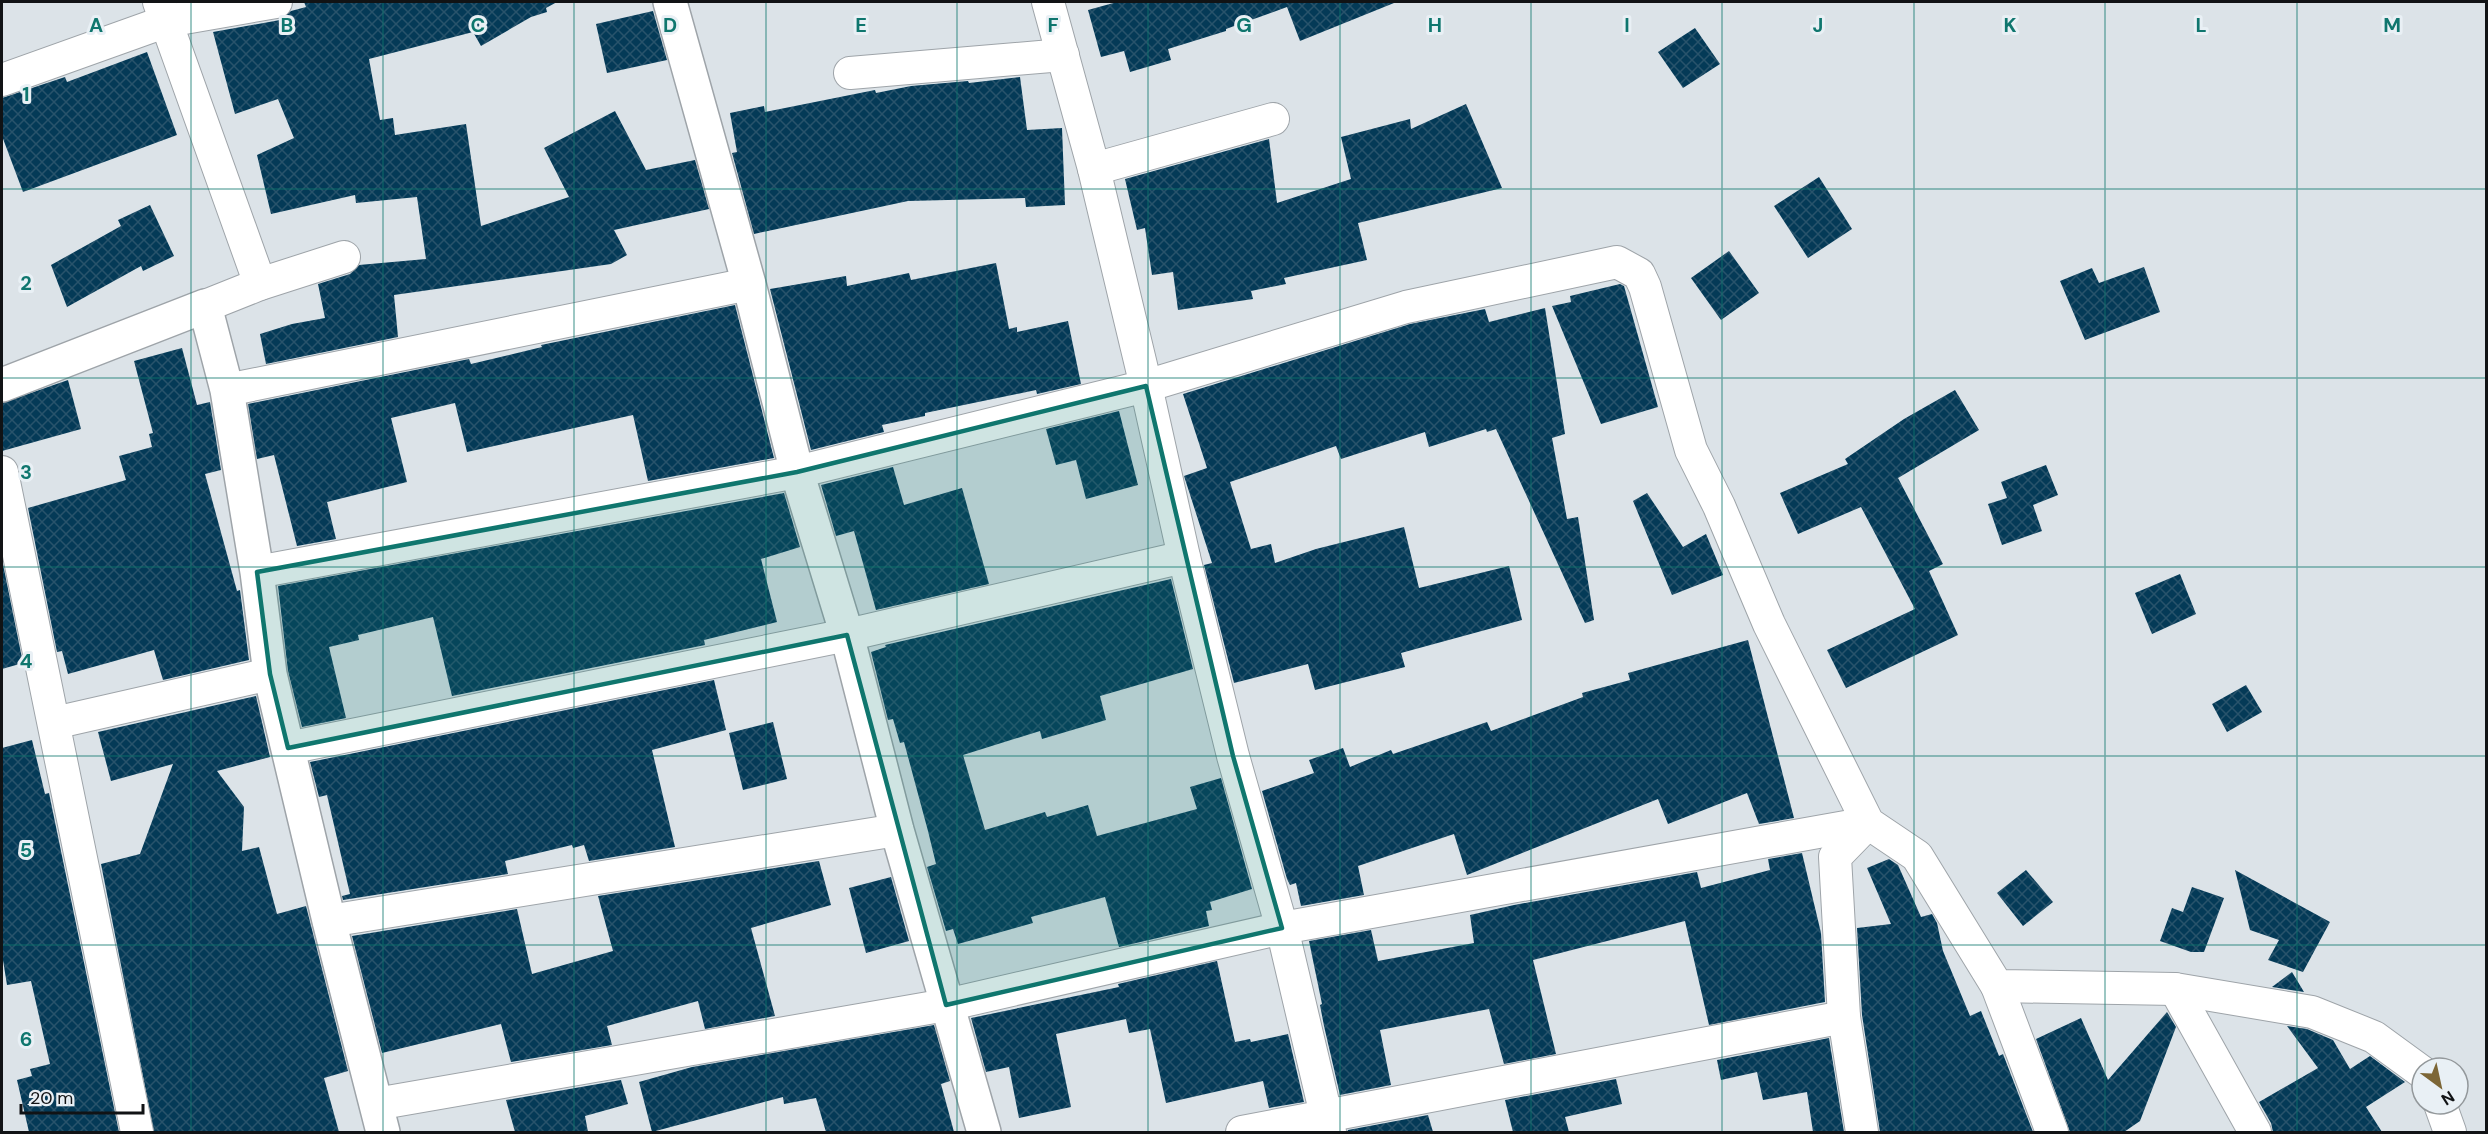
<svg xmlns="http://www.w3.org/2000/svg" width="2488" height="1134" font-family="'DM Sans',sans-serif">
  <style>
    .building { fill: url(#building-cross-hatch) }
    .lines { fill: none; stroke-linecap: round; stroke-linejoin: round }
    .minor-casing { stroke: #9ea4a9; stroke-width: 34 }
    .tertiary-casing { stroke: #9ea4a9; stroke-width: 36 }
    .minor { stroke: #fff; stroke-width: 32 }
    .tertiary { stroke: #fff; stroke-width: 33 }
    .marked { fill: #0f766e; fill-opacity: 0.2; stroke: #0f766e; stroke-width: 4.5; stroke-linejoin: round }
    .grid { fill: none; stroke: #0f766e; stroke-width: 1.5; stroke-opacity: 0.55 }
    .grid-label { font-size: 20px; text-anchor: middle; font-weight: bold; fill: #0f766e; stroke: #e9f0f5; stroke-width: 6; stroke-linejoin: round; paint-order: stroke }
  </style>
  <defs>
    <pattern id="building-cross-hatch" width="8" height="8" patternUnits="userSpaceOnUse" patternTransform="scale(1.5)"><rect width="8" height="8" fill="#043a57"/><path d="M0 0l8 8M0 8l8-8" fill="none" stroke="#28536b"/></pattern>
  </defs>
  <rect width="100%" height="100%" fill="#dce3e8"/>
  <g class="building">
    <path d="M304 2H557L546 8 547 12 531 17 481 46 473 32 369 59 380 120 393 118 395 135 466 124 481 226 569 197 544 148 615 111 646 170 695 160 709 209 614 230 627 255 611 264 394 295 398 337 266 364 260 334 292 324 325 318 318 284 350 274 359 265 426 259 417 197 356 203 355 195 271 214 257 155 294 138 278 99 235 114 213 32 280 20 291 11 306 7Z"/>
    <path d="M1117 2H1394V3L1300 41 1287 7 1226 29V31L1168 49 1171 60 1130 72 1124 51 1101 57 1088 10Z"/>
    <path d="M653 11 667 60 607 73 596 24Z"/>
    <path d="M1695 28 1720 64 1683 88 1658 52Z"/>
    <path d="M147 52 177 135 23 192 2 136V98L65 77 67 82Z"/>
    <path d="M1020 77 1027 130 1062 128 1065 205 1026 207 1025 198 908 201 754 234 732 153 737 152 730 113 764 106 765 112 875 90 876 93 911 86 968 81 969 83Z"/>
    <path d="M1466 104 1502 188 1358 223 1367 260 1284 278 1286 284 1251 291 1253 299 1178 310 1173 272 1152 275 1145 228 1137 230 1125 179 1269 139 1277 203 1351 179 1341 137 1410 119 1411 129Z"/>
    <path d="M1819 177 1852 229 1808 258 1774 206Z"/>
    <path d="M150 205 174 256 143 271 141 266 67 307 51 265 121 226 118 220Z"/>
    <path d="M1729 251 1759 293 1721 320 1691 278Z"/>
    <path d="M996 263 1009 329 1017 327V332L1068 321 1081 384 1037 394 1036 390 925 413V416L882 425 884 432 811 450 770 289 846 276 847 286 909 273 911 280Z"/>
    <path d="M2144 267 2160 312 2085 340 2060 281 2092 268 2099 283Z"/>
    <path d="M1620 284 1624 286 1658 407 1601 424 1552 306 1571 302 1570 296Z"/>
    <path d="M735 305 774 458 648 481 633 415 467 452 455 403 391 418 407 482 327 502 336 539 297 546 274 455 257 459 248 404 469 359 471 364 542 347 541 345Z"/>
    <path d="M1545 308 1565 434 1552 438 1567 519 1578 517 1594 620 1585 623 1496 429 1487 432 1486 429 1429 447 1425 432 1341 459 1336 446 1230 482 1251 549 1271 544 1275 563 1316 549 1404 527 1419 588 1509 566 1522 620 1401 653 1405 667 1315 690 1308 664 1234 683 1204 565 1212 563 1184 476 1207 468 1183 394 1410 324 1485 309 1489 322Z"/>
    <path d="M182 348 197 405 210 402 221 470 205 474 237 591 240 590 249 660 163 680 154 650 68 674 62 651 57 652 28 508 126 480 119 456 152 447 149 434 153 433 134 361Z"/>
    <path d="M68 380 81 429 2 451V403Z"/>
    <path d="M1955 390 1979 430 1898 478 1943 564 1929 571 1958 635 1846 688 1827 650 1915 609 1861 507 1798 534 1780 493 1848 464 1845 459 1904 419Z"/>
    <path d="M1119 411 1138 485 1086 499 1076 460 1056 465 1046 429Z"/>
    <path d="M2046 465 2058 495 2033 505 2042 531 2002 545 1988 504 2007 498 2001 482Z"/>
    <path d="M893 467 904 505 962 488 989 584 876 610 854 531 836 536 821 485Z"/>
    <path d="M784 493 800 547 761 559 777 622 704 640 705 645 452 696 433 617 358 635 359 640 329 647 346 718 302 727 288 671 278 586Z"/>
    <path d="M1647 493 1683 547 1706 534 1723 575 1672 595 1633 501Z"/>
    <path d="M2 559 23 663 2 669Z"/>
    <path d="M2180 574 2196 614 2152 634 2135 593Z"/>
    <path d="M1171 579 1193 669 1100 696 1106 720 1042 739 1040 731 963 755 985 830 1045 812 1047 817 1088 805 1097 836 1197 809 1190 787 1221 778 1252 889 1210 902 1212 910 1206 911 1209 926 1119 947 1105 897 1031 917 1033 923 958 944 953 929 946 931 927 867 936 864 928 831 904 742 900 743 893 719 888 720 871 652 886 647 885 645Z"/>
    <path d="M1748 640 1794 818 1759 824 1747 793 1668 824 1658 799 1467 875 1454 834 1358 866 1364 895 1301 906 1296 883 1290 885 1287 879 1262 791 1314 773 1309 760 1343 748 1350 767 1391 750 1393 754 1487 722 1491 731 1583 697 1582 693 1630 680 1628 673Z"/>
    <path d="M714 680 726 730 652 750 675 847 589 861 584 845 573 848 572 845 505 861 508 874 343 900 342 896 350 894 327 795 319 797 310 762Z"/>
    <path d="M2246 685 2262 712 2227 732 2212 704Z"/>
    <path d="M256 696 270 757 217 771 244 807 242 851 259 847 277 914 306 906 348 1071 324 1078 339 1132H154L101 864 140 854 173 764 111 781 98 732Z"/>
    <path d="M773 722 787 779 743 790 729 733Z"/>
    <path d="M32 740 45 794 49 793 119 1132H29L17 1080 32 1076 30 1069 50 1064 31 981 7 985 2 954V748Z"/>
    <path d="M1802 853 1821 933 1825 1002 1709 1025 1685 921 1533 960 1556 1054 1504 1064 1489 1009 1380 1030 1391 1085 1340 1095 1324 1026 1320 1005 1322 1004 1309 941 1371 930 1378 961 1474 943 1470 915 1514 905 1697 872 1701 888 1770 870 1768 859Z"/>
    <path d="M1889 859 1898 865 1921 917 1932 914 1937 923 1943 951 1970 1016 1981 1011 1999 1056 2003 1054 2033 1132H1880L1862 1015 1857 928 1891 924 1867 868Z"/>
    <path d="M819 861 831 905 751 928 775 1016 705 1029 698 1001 607 1026 612 1045 511 1062 501 1024 382 1053 352 936 517 909 532 974 613 951 598 896Z"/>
    <path d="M2026 870 2053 902 2023 926 1997 893Z"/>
    <path d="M2235 870 2330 922 2303 972 2268 960 2279 940 2250 930Z"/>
    <path d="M891 877 909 941 866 953 849 888Z"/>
    <path d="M2192 887 2224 898 2204 952H2191L2160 941 2172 908 2183 912Z"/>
    <path d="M1217 961 1235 1042 1250 1039 1251 1042 1288 1034 1304 1102 1269 1108 1263 1081 1166 1103 1150 1029 1129 1033 1126 1019 1056 1034 1071 1107 1019 1118 1009 1067 986 1072 971 1018 1119 987 1118 984Z"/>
    <path d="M2292 972 2304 992 2272 987Z"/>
    <path d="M2167 1012 2176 1027 2140 1121 2124 1132H2070L2036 1039 2081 1018 2108 1080Z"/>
    <path d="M934 1025 950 1081 941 1084 954 1132H826L816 1098 784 1104 783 1097 652 1132 639 1082 692 1067Z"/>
    <path d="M2287 1026 2307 1029 2333 1040 2350 1069 2370 1056 2405 1082 2366 1107 2382 1132H2273L2271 1123 2259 1102 2318 1068Z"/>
    <path d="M1829 1038 1844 1132H1813L1807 1092 1763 1100 1757 1072 1721 1080 1717 1060Z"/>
    <path d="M1616 1079 1622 1104 1565 1117 1569 1132H1513L1505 1100Z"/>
    <path d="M621 1080 628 1104 585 1116 588 1132H515L506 1100Z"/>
    <path d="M1428 1115 1433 1132H1347L1348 1130Z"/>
  </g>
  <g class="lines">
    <g class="minor-casing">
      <g id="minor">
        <path d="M159 2 260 284 205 306"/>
        <path d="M1048 2 1094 169 1146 386 1184 557 1233 756 1282 928 1330 1132"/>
        <path d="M850 73 1063 55"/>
        <path d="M2 80 167 21 276 2"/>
        <path d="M1094 169 1273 119"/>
        <path d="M260 284 344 257"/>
        <path d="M227 390 749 284"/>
        <path d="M2 472 137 1132"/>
        <path d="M257 572 797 472 1146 386 1406 307 1617 262 1639 274 1645 287 1691 450 1719 506 1769 624 1868 823 1917 856 1997 986 2175 989 2312 1012 2374 1037 2422 1072"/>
        <path d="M54 723 270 674"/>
        <path d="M288 748 847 635 1184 557"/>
        <path d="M329 921 897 830"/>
        <path d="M1997 986 2052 1132"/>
        <path d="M2175 989 2255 1132"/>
        <path d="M376 1104 946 1005 1282 928 1868 823"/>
        <path d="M2440 1104 2450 1132"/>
        <path d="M1242 1132 1844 1017"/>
        <path d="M1862 1132 1844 1017 1835 857 1868 823"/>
      </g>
    </g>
    <g class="tertiary-casing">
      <g id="tertiary">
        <path d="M670 2 749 284 797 472 847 635 897 830 984 1132"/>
        <path d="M2 385 205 306 227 390 257 572 270 674 329 921 383 1132"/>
      </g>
    </g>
    <use href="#minor" class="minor"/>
    <use href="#tertiary" class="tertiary"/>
  </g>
  <path class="marked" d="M1146 386 1233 756 1282 928 946 1005 847 635 288 748 270 674 257 572 797 472Z"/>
  <path class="grid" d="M191 2V1132M383 2V1132M574 2V1132M766 2V1132M957 2V1132M1148 2V1132M1340 2V1132M1531 2V1132M1722 2V1132M1914 2V1132M2105 2V1132M2297 2V1132M2 189H2486M2 378H2486M2 567H2486M2 756H2486M2 945H2486"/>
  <g class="grid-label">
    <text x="96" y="32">A</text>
    <text x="287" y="32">B</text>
    <text x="478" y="32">C</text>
    <text x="670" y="32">D</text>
    <text x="861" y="32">E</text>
    <text x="1053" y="32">F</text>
    <text x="1244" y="32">G</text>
    <text x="1435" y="32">H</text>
    <text x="1627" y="32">I</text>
    <text x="1818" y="32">J</text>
    <text x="2010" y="32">K</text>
    <text x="2201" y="32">L</text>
    <text x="2392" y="32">M</text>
    <text x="26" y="101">1</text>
    <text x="26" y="290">2</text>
    <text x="26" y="479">3</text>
    <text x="26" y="668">4</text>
    <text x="26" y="857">5</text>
    <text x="26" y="1046">6</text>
  </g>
  <rect width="2488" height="1134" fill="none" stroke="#111315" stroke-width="6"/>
  <g transform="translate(2440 1086) rotate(147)"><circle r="28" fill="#e9f0f5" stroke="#93989b" stroke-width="1.5"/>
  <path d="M0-4.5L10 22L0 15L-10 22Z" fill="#7c6636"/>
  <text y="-9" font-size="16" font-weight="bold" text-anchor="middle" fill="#111315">N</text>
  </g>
  <path d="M21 1104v9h122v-9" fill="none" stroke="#111315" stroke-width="3"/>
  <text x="30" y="1104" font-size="18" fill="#111315" stroke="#e9f0f5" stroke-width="4.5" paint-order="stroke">20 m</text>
</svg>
